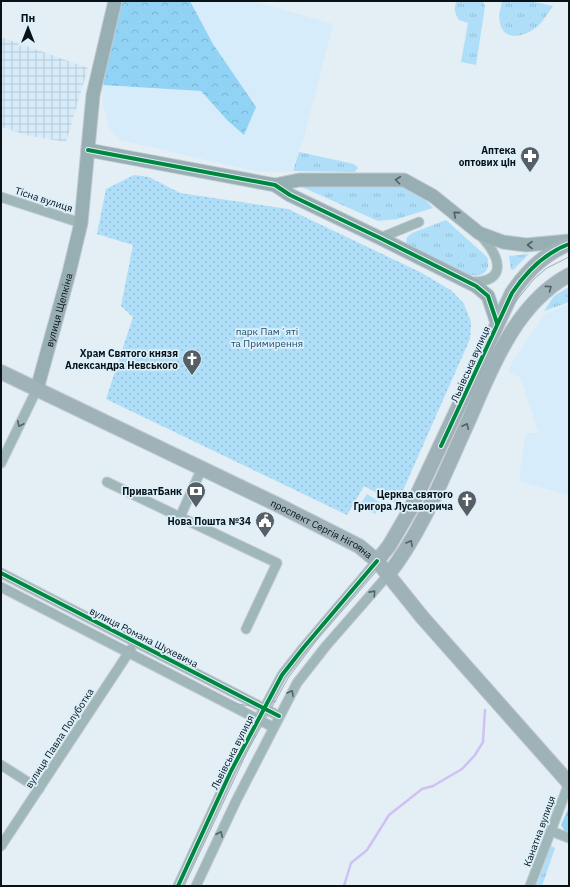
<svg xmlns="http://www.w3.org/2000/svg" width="570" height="887" font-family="'IBM Plex Sans',sans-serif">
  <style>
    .built { fill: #d6ecfa }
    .industrial { fill: url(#industrial-grid) }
    .grass { fill: url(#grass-tufts) }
    .forest { fill: url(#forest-crowns) }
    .park { fill: url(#park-dots) }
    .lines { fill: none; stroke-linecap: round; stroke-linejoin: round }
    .stream { stroke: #d0c1f5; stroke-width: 2.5 }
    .street-casing { stroke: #c2cad0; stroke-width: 11 }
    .secondary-casing { stroke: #c2cad0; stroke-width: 15 }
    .primary-casing { stroke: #c2cad0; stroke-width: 16 }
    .street { stroke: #a0b7ba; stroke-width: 9 }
    .secondary { stroke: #97aeb2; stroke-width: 13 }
    .primary { stroke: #9fb2b7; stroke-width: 14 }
    .tram { stroke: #a0afb4; stroke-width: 1 }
    .cycleway-casing { stroke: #dcf0fc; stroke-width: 6 }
    .cycleway { stroke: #00873e; stroke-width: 4 }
    .oneway { stroke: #506064 }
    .oneway2 { stroke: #546267 }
    .oneway3 { stroke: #546468 }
    .labels { text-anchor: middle; stroke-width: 3.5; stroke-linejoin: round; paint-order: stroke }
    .poi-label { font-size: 10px; font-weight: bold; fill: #091217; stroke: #dcf0fc; text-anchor: end }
    .street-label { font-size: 10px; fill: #091217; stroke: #dcf0fc }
    .park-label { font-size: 10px; fill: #255269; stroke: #dcf0fc }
  </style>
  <defs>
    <pattern id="industrial-grid" width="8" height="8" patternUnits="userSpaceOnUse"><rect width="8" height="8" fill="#d6ecfa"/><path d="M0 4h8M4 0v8" fill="none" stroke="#b6c9d6"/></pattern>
    <pattern id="grass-tufts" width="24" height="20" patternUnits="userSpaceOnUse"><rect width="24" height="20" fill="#afdef8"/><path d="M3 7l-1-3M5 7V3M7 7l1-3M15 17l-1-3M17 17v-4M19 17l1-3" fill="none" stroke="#95bdd4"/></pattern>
    <pattern id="forest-crowns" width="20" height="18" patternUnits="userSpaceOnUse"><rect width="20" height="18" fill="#91d3f5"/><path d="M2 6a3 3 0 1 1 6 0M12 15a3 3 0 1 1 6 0" fill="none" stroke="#7cb4d1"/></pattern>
    <pattern id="park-dots" width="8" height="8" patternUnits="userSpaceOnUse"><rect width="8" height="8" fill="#afdef8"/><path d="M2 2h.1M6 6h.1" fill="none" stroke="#95bdd4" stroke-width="1.8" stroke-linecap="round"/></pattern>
  </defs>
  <rect width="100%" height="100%" fill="#e3eef5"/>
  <g class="built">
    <path d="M190 1H253L333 24 303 141 291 172H258L121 140 109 128 103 104V85L201 91 227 120 213 44Z"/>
    <path d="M569 304V495L519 481 526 433H539L520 377 509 373 512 363 544 315Z"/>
  </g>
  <path class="industrial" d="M1 37 88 68 66 142 30 136 1 127Z"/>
  <g class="grass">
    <path d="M457 1H483L485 6 476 65 461 62 468 23 459 20C455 14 453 8 457 1Z"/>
    <path d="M502 1H530L553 6C548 13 543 21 538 26 527 36 504 43 500 23 498 16 501 7 502 1Z"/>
    <path d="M299 152 354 164 358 168 355 172H351L293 171Z"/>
    <path d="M302 187H402C415 191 424 198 433 208L397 219 378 221Z"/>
    <path d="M446 220 487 257C489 262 489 268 485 272 474 286 422 253 408 246L406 243 407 237 412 233Z"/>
    <path d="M529 254 513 270H511L509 256Z"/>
    <path d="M569 287V302L544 311 554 296Z"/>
    <path d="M367 494 381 503 375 514 360 505Z"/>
    <path d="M551 846 555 848 542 886H536Z"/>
  </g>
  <g class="forest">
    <path d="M123 1H190L213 44 256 107 244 135 227 120 201 91 103 85 116 22Z"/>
    <path d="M569 807V832L565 831 561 825Z"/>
  </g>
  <path class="park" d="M134 175 149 177 180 193 288 209 422 273 452 291 464 304 471 322 470 339 397 504 364 486 347 515 106 399 133 317 121 306 133 245 97 234 106 189Z"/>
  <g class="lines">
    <path class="stream" d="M344 886 351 863 367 850 389 815 422 789 433 786 462 769 475 755 483 742 485 710"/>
    <g class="street-casing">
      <g id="street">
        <path d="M1 197 81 223"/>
        <path d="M380 238 419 222"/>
        <path d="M469 282C510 283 500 256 480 235"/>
        <path d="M1 463 37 389"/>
        <path d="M202 468 180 517 277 563 246 629"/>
        <path d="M107 482 180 517"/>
        <path d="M1 573 279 716"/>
        <path d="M1 587 273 727"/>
        <path d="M1 765 39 789"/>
        <path d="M551 831 569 838"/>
        <path d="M1 846 131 649"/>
        <path d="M178 886 231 771 282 675 304 647 377 561"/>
        <path d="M196 886 236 801 297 683 326 646 388 575"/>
        <path d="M530 886 569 783"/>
      </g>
    </g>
    <g class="secondary-casing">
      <g id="secondary">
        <path d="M88 150 275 185 290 195 380 238 476 286 488 296 497 323"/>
        <path d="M275 185 299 180H404L433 196 479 233 503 242 526 245 569 241"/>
        <path id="s1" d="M37 389 69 273 81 223 93 95 115 1"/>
      </g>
    </g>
    <g class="primary-casing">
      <g id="primary">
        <path id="s2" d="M1 372 276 504 359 546 377 561 422 617 569 783"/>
        <path d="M377 561 389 546 410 510 512 293C526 272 545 253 569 244"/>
        <path d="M388 575C423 530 444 474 468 422 491 369 515 304 569 275"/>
      </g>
    </g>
    <use href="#street" class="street"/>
    <use href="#secondary" class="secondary"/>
    <use href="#primary" class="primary"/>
    <g class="tram">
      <path d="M1 583 237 704 258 707 276 701"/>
      <path d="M242 704 252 720 255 737"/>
      <path d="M184 886 247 752 288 678 316 641 381 566 398 542 424 495 512 306 534 279 547 268 569 257"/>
    </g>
    <g class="cycleway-casing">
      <g id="cycleway">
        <path d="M88 150 275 185 290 195 380 238 476 286 488 296 497 323"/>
        <path d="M441 446 512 293C526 272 545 253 569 244"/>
        <path d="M1 573 279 716"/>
        <path d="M178 886 231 771 282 675 304 647 377 561"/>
      </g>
    </g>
    <use href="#cycleway" class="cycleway"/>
  </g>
  <defs><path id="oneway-chevron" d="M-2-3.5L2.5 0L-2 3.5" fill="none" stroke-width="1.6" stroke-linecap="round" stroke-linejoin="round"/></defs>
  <g class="oneway">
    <use href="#oneway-chevron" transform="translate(398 180) rotate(-173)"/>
    <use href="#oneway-chevron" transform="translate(456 214) rotate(-140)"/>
    <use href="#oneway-chevron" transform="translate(530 245) rotate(-180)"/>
  </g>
  <g class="oneway2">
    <use href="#oneway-chevron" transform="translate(549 288) rotate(-37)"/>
    <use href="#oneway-chevron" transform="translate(466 426) rotate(-65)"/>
    <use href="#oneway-chevron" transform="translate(410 543) rotate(-60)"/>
  </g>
  <g class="oneway3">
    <use href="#oneway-chevron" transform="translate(20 424) rotate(116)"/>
    <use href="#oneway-chevron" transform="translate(373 593) rotate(-48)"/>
    <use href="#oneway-chevron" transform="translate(291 693) rotate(-61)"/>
    <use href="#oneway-chevron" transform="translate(220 834) rotate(-65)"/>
  </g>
  <defs>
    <g id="pharmacy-pin" transform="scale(1)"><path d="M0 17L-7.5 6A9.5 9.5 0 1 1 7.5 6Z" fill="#555f65" stroke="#dcf0fc"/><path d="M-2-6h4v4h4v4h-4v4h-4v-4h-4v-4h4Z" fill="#fff"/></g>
    <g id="church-pin" transform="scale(1)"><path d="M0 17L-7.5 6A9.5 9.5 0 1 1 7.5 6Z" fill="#555f65" stroke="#dcf0fc"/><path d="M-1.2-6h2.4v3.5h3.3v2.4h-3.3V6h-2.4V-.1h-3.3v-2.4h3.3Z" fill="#fff"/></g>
    <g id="bank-pin" transform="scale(1)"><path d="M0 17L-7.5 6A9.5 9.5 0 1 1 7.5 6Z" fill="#555f65" stroke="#dcf0fc"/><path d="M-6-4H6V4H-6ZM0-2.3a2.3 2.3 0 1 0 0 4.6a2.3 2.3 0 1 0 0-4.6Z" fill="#fff"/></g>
    <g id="civic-pin" transform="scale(1)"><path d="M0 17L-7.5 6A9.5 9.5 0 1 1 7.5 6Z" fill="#555f65" stroke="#dcf0fc"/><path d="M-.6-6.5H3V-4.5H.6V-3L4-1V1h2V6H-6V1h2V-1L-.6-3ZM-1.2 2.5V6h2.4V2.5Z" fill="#fff"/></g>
  </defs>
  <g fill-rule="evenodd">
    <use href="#pharmacy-pin" x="530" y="156"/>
    <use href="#church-pin" x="192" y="359"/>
    <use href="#bank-pin" x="196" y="491"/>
    <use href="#church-pin" x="467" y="500"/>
    <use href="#civic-pin" x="265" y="521"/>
  </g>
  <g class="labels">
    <g class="poi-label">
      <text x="516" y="154">Аптека<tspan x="516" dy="12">оптових цін</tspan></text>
      <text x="178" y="357">Храм Святого князя<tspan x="178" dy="12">Александра Невського</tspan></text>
      <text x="182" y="495">ПриватБанк</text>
      <text x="453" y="498">Церква святого<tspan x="453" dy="12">Григора Лусаворича</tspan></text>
      <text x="251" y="525">Нова Пошта №34</text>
    </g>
    <g class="street-label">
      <text transform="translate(44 199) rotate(18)" y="4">Тісна вулиця</text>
      <text dy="4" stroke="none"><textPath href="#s1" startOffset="82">вулиця Щепкіна</textPath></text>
      <text transform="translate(470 364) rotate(-66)" y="4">Львівська вулиця</text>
      <text dy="4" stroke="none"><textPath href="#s2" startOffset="357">проспект Сергія Нігояна</textPath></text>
      <text transform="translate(144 637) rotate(27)" y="4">вулиця Романа Шухевича</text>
      <text transform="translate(59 738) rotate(-57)" y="4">вулиця Павла Полуботка</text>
      <text transform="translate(232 752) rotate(-63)" y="4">Львівська вулиця</text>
      <text transform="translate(539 831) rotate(-70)" y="4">Канатна вулиця</text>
    </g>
    <g class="park-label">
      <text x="267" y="335">парк Памʼяті<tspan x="267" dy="12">та Примирення</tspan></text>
    </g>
  </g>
  <rect width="570" height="887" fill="none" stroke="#091217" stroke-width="4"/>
  <g transform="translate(28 28)" stroke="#dcf0fc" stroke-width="3" paint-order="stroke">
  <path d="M0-3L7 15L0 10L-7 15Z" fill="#091217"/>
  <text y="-6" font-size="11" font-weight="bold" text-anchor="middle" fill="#091217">Пн</text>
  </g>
</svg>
